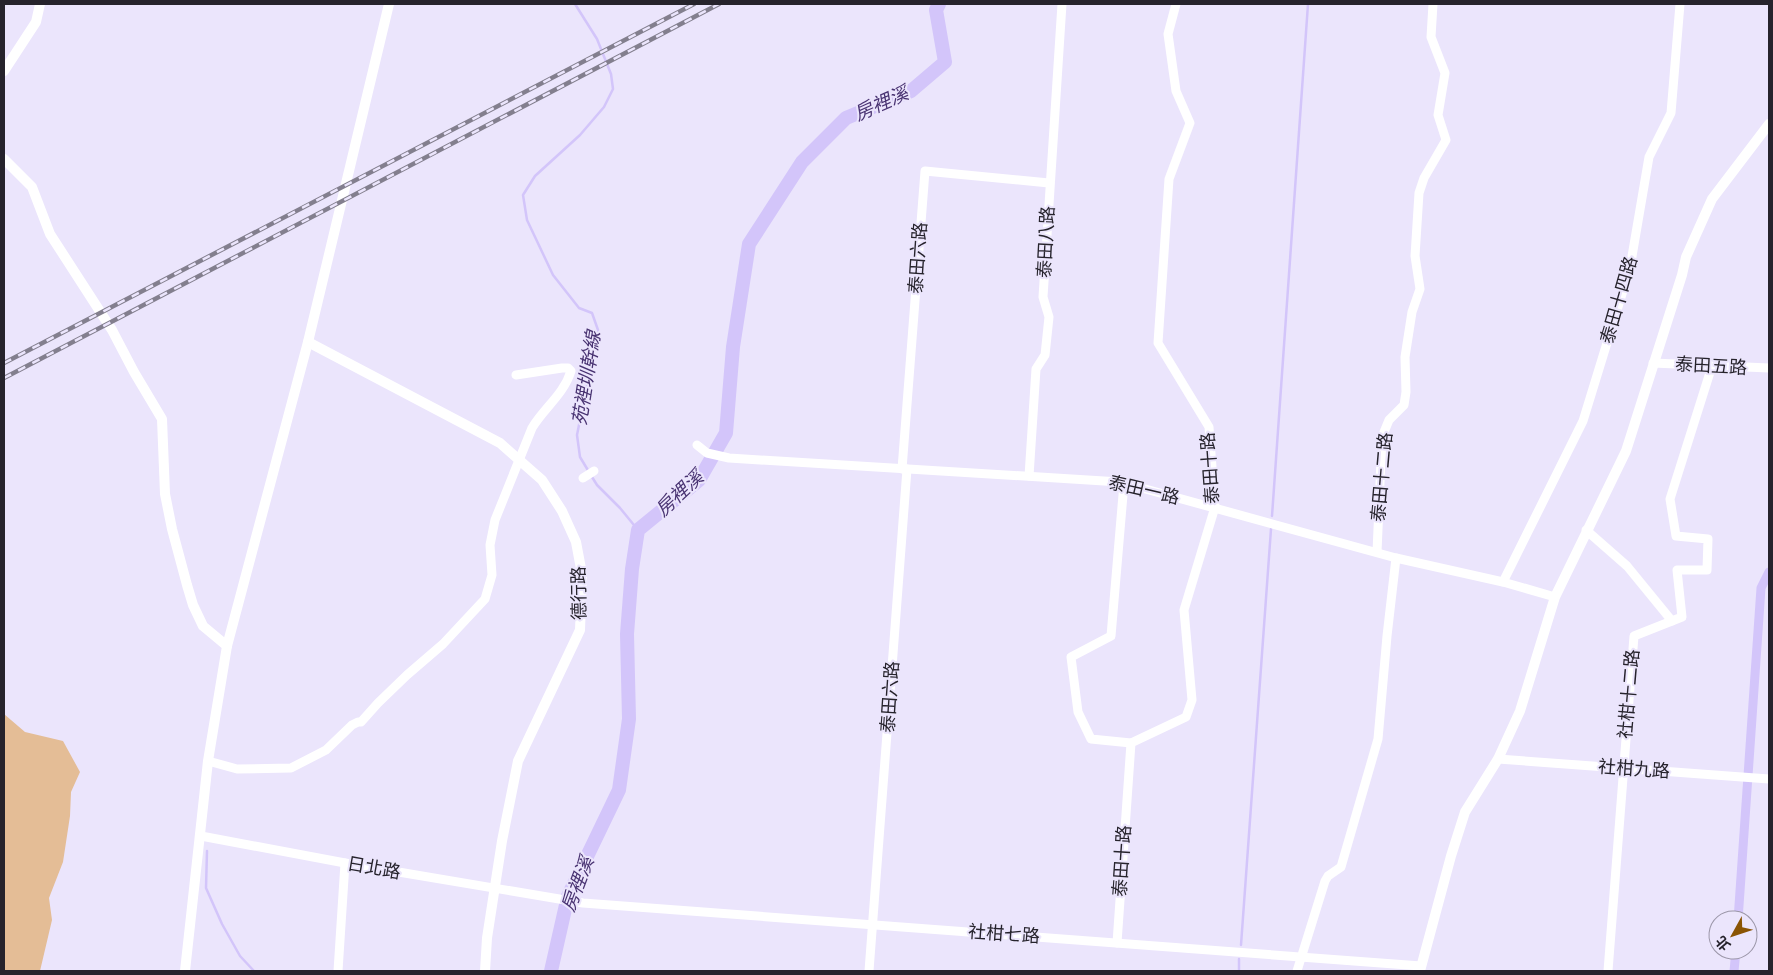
<svg xmlns="http://www.w3.org/2000/svg" width="1773" height="975" font-family="Inter,'Noto Sans TC',sans-serif">
  <style>
    .green { fill: #e4bd96 }
    .lines { fill: none; stroke-linecap: round; stroke-linejoin: round }
    .stream { stroke: #d3c5fa; stroke-width: 2.5 }
    .canal { stroke: #d3c5fa; stroke-width: 9 }
    .river { stroke: #d3c5fa; stroke-width: 14 }
    .minor { stroke: #fff; stroke-width: 9 }
    .tertiary { stroke: #fff; stroke-width: 10 }
    .rail-casing { stroke: #837f8e; stroke-width: 4.5 }
    .rail { stroke: #ebe5fc; stroke-width: 2.5; stroke-dasharray: 8; stroke-linecap: butt }
    .labels { text-anchor: middle; stroke-width: 4; stroke-linejoin: round; paint-order: stroke }
    .street-label { font-size: 18px; fill: #26232c; stroke: #ebe5fc }
    .water-label { font-size: 19px; font-style: italic; fill: #493372; stroke: #ebe5fc }
  </style>
  <rect width="100%" height="100%" fill="#ebe5fc"/>
  <path class="green" d="M4 714 25 732 63 741 80 772 71 792 70 816 63 862 49 898 52 920 40 971H4Z"/>
  <g class="lines">
    <g class="stream">
      <path d="M575 4 597 39 611 74 613 89 604 107 580 135 535 176 523 195 527 220 553 275 579 308 592 313 598 330 577 435 580 457 589 472"/>
      <path d="M592 477 597 485 620 508 638 530"/>
      <path d="M1272 516 1308 4"/>
      <path d="M207 851 206 888 222 924 240 956 254 971"/>
      <path d="M1241 945 1271 529"/>
      <path d="M1239 971V959"/>
    </g>
    <g class="canal">
      <path d="M1738 920 1761 588 1769 572"/>
      <path d="M1734 971 1736 950"/>
    </g>
    <path class="river" d="M551 971 568 896 619 790 629 719 627 634 632 569 638 530 699 480 726 433 733 347 749 244 802 162 846 118 911 91 945 62 936 10 939 4"/>
    <g class="minor">
      <path d="M1653 363 1769 368"/>
      <path d="M697 445 707 453 729 458 1120 482 1396 558 1503 582 1555 597"/>
      <path d="M902 469 925 171 1049 183"/>
      <path d="M1029 476 1036 369 1045 355 1049 317 1043 297 1062 4"/>
      <path d="M583 478 594 471"/>
      <path d="M1124 483 1111 636 1071 657 1078 712 1091 739 1131 743"/>
      <path d="M1586 530 1627 566 1672 621"/>
      <path d="M1377 552 1382 437 1389 420 1404 405 1406 392 1405 357 1412 312 1420 289 1415 256 1419 193 1424 178 1446 140 1438 115 1445 73 1431 37 1433 4"/>
      <path d="M1503 582 1583 421 1630 268 1649 157 1671 113 1680 4"/>
      <path d="M1498 759 1769 779"/>
      <path d="M208 761 237 769 291 768 326 750 352 725 358 722H361L378 703 407 675 443 644 485 599 492 575 490 545 495 520 532 428C544 408 564 394 571 371L568 368H562L516 375"/>
      <path d="M201 836 345 863 583 903 1421 966"/>
      <path d="M1117 943 1131 743 1186 717 1192 700 1184 610 1215 507 1209 427 1158 343 1169 179 1190 123 1176 91 1168 34 1176 4"/>
      <path d="M338 971 345 863"/>
      <path d="M869 971 907 469"/>
      <path d="M1297 971 1325 881 1328 876 1341 867 1378 739 1387 636 1396 558"/>
      <path d="M1608 971 1634 636 1682 617 1677 570H1707L1708 539 1676 536 1670 499 1712 366"/>
    </g>
    <g class="tertiary">
      <path d="M4 71 36 22 40 4"/>
      <path d="M4 159 32 187 50 234 112 330 134 372 162 419 165 494 172 529 187 585 193 605 203 626 227 646"/>
      <path d="M308 342 500 443 542 480 562 511 576 542 582 574 580 630 518 761 502 841 487 938 485 971"/>
      <path d="M185 971 208 761 227 646 308 342 389 4"/>
      <path d="M1420 971 1451 856 1465 812 1498 759 1520 711 1555 597 1626 451 1682 275 1686 257 1712 199 1769 124"/>
    </g>
    <g class="rail-casing">
      <g id="rail">
        <path d="M4 363 694 4"/>
        <path d="M4 378 719 4"/>
      </g>
    </g>
    <use href="#rail" class="rail"/>
  </g>
  <g class="labels">
    <g class="street-label">
      <text transform="translate(1046 242) rotate(-87)" y="6">泰田八路</text>
      <text transform="translate(918 258) rotate(-86)" y="6">泰田六路</text>
      <text transform="translate(1619 300) rotate(-74)" y="6">泰田十四路</text>
      <text transform="translate(1711 366) rotate(3)" y="6">泰田五路</text>
      <text transform="translate(1210 468) rotate(-94)" y="6">泰田十路</text>
      <text transform="translate(1382 477) rotate(-85)" y="6">泰田十二路</text>
      <text transform="translate(1144 490) rotate(13)" y="6">泰田一路</text>
      <text transform="translate(579 593) rotate(-91)" y="6">德行路</text>
      <text transform="translate(1629 694) rotate(-85)" y="6">社柑十二路</text>
      <text transform="translate(890 697) rotate(-86)" y="6">泰田六路</text>
      <text transform="translate(1634 769) rotate(4)" y="6">社柑九路</text>
      <text transform="translate(1122 861) rotate(-86)" y="6">泰田十路</text>
      <text transform="translate(374 868) rotate(10)" y="6">日北路</text>
      <text transform="translate(1004 934) rotate(4)" y="6">社柑七路</text>
    </g>
    <g class="water-label">
      <text transform="translate(881 103) rotate(-24)" y="7">房裡溪</text>
      <text transform="translate(586 378) rotate(-81)" y="7">苑裡圳幹線</text>
      <text transform="translate(679 493) rotate(-43)" y="7">房裡溪</text>
      <text transform="translate(577 884) rotate(-69)" y="7">房裡溪</text>
    </g>
  </g>
  <rect width="1773" height="975" fill="none" stroke="#26232c" stroke-width="10"/>
  <g transform="translate(1733 935) rotate(230)"><circle r="24" fill="#ebe5fc" stroke="#9c97a9"/>
  <path d="M0-4L9 19L0 12L-9 19Z" fill="#8a5404"/>
  <text y="-8" font-size="14" font-weight="bold" text-anchor="middle" fill="#26232c">北</text>
  </g>
</svg>
